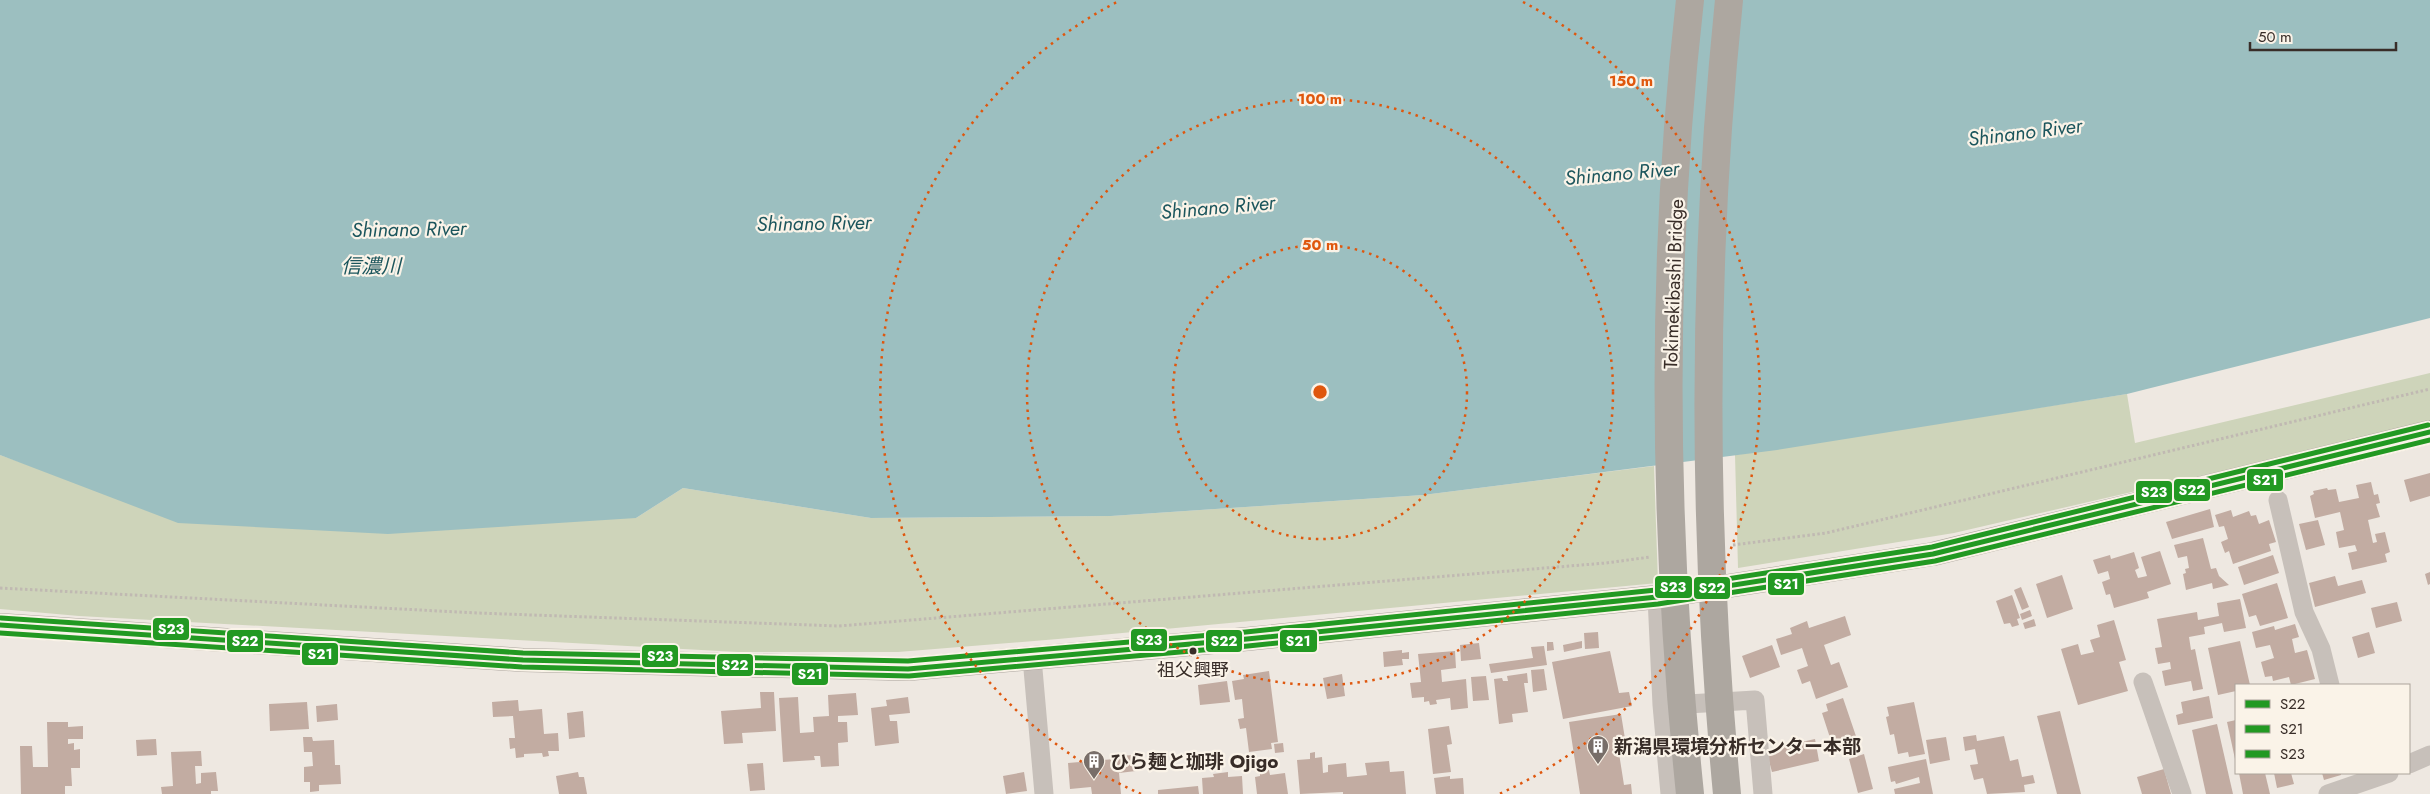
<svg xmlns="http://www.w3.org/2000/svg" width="2430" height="794" font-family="Jost,'Noto Sans JP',sans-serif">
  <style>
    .green { fill: #ced4ba }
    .water { fill: #9cbfc0 }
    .building { fill: #c2aca2 }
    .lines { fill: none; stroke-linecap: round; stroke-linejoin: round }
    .path { stroke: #c0b9b2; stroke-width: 3; stroke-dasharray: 2.5 2.5; stroke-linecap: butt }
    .minor { stroke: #c7c0ba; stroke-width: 19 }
    .major { stroke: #aca59f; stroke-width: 24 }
    .highway-bridge { stroke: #ada7a0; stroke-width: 28 }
    .bus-1-casing { stroke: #faf3e8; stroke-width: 9 }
    .bus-2-casing { stroke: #faf3e8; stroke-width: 9 }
    .bus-3-casing { stroke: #faf3e8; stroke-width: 9 }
    .bus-1 { stroke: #292; stroke-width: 5 }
    .bus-2 { stroke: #292; stroke-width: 5 }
    .bus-3 { stroke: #292; stroke-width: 5 }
    .ring { fill: none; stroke: #df570d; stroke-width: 2.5; stroke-dasharray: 2.5 5 }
    .bus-dot { fill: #382d28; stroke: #faf3e8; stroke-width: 2 }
    .labels { text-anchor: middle; stroke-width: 4.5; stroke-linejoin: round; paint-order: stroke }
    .bus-label { font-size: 18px; fill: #382d28; stroke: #faf3e8 }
    .street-label { font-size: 19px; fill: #382d28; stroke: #faf3e8 }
    .poi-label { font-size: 19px; font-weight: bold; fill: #382d28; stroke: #faf3e8; text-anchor: start }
    .water-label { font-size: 20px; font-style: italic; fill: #1b555c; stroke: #faf3e8 }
    .centre { fill: #df570d; stroke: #faf3e8; stroke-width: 2.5 }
    .ring-label { font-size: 15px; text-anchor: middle; font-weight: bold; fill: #df570d; stroke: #faf3e8; stroke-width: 4.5; stroke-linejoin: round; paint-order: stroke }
    .line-badge { stroke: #faf3e8; stroke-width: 2 }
    .badge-label { font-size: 14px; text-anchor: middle; font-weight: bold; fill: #fff }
  </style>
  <rect width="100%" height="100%" fill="#eee8e1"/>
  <g class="green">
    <path d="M2430 373V420L2275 459 1954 533 1738 568 1735 455 2127 394 2135 443Z"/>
    <path d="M0 455 31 466 636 518 683 488 871 518 1111 516 1423 495 1654 466 1658 583 1058 639 898 652H738L79 616 0 609Z"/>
  </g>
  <path class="water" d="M0 0H2430V318L2127 394 1777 450 1423 495 1111 516 871 518 683 488 636 518 388 534 178 523 0 455Z"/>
  <g class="building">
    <path d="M2430 473V496L2410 502 2404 480Z"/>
    <path d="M2371 482 2374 495 2378 494 2380 503 2376 504 2380 517 2368 520 2373 543 2377 542 2375 534 2385 532 2390 552 2385 554 2387 562 2352 570 2348 553 2357 551 2355 545 2339 548 2336 532 2344 530 2340 512 2315 518 2310 496 2314 494 2313 491 2327 488 2328 490 2336 489 2339 502 2359 498 2356 485Z"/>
    <path d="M2210 509 2214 527 2172 539 2166 522Z"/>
    <path d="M2231 510 2233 517 2249 511 2251 516 2256 515 2259 524 2269 520 2276 542 2269 544 2271 551 2233 564 2229 551 2225 553 2221 542 2228 539 2224 526 2219 527 2215 515Z"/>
    <path d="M2318 520 2325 545 2306 550 2299 524Z"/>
    <path d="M2203 538 2211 569 2216 568 2219 576 2229 585 2213 589 2212 583 2186 590 2183 574 2186 573 2185 569 2189 568 2187 556 2178 558 2174 545Z"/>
    <path d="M2160 551 2171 584 2147 592 2149 598 2114 608 2110 594 2106 595 2102 582 2110 579 2108 571 2098 574 2093 560 2110 555 2111 559 2134 552 2139 568 2135 570 2138 578 2147 576 2141 557Z"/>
    <path d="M2273 555 2279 573 2244 585 2238 567Z"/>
    <path d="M2430 572V584L2428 585 2425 574Z"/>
    <path d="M2062 575 2073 609 2047 618 2036 584Z"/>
    <path d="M2335 576 2338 586 2362 580 2366 593 2315 607 2309 583Z"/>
    <path d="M2277 583 2288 618 2260 626 2256 615 2249 617 2242 594Z"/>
    <path d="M2021 587 2029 607 2022 610 2014 590Z"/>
    <path d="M2012 595 2020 618 2017 619 2019 625 2012 627 2010 623 2004 624 1996 601Z"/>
    <path d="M2240 599 2246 628 2224 632 2222 623 2204 627 2205 634 2189 637 2191 650 2195 649 2203 689 2193 691 2191 681 2165 686 2162 671 2171 669 2170 662 2158 664 2155 648 2162 647 2157 619 2197 612 2198 620 2219 616 2217 603Z"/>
    <path d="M2397 602 2402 621 2376 628 2371 608Z"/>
    <path d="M2030 610 2032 616 2022 620 2020 614Z"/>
    <path d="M1845 616 1851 635 1824 645 1831 665 1839 662 1848 687 1816 699 1810 681 1802 684 1797 670 1808 666 1802 648 1781 655 1776 639 1792 634 1790 628 1807 621 1809 628Z"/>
    <path d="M2034 619 2036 626 2025 629 2023 623Z"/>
    <path d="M2114 620 2126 660 2119 662 2128 691 2078 705 2061 649 2078 644 2081 655 2094 652 2090 640 2100 637 2097 625Z"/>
    <path d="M2295 624 2299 637 2292 639 2295 653 2307 650 2315 679 2291 685 2289 677 2273 681 2272 676 2265 677 2261 662 2274 658 2270 645 2256 648 2252 632 2274 626 2275 630Z"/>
    <path d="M1598 632 1599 648 1585 649 1584 633Z"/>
    <path d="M2369 632 2375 653 2358 658 2352 637Z"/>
    <path d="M1582 641V648L1564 652 1563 645Z"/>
    <path d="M2240 641 2250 685H2236V691L2218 695 2208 648Z"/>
    <path d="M1547 642H1553L1554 650 1547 651Z"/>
    <path d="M1479 643 1481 659 1461 661 1460 645Z"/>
    <path d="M1772 645 1780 667 1750 678 1742 656Z"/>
    <path d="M1544 646 1547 665 1491 673 1489 664 1533 658 1531 647Z"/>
    <path d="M1402 650V653L1409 652V659H1402L1403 665 1384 667 1383 652Z"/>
    <path d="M1455 651 1456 668 1441 670 1442 682 1466 679 1468 708 1451 710 1450 698 1436 700 1437 704 1430 705 1429 701 1424 702V697L1412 698 1410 683 1421 682 1418 654Z"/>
    <path d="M1610 651 1619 693 1629 692 1632 706 1563 719 1552 662Z"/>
    <path d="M1544 669 1547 690 1533 692 1531 670Z"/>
    <path d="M1269 671 1278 742 1271 743 1272 749 1249 752 1246 728 1240 729 1238 719 1244 718 1242 699 1235 700 1232 681 1244 679 1243 675Z"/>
    <path d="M1527 673 1528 683H1524L1528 712 1512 714 1513 722 1499 724 1494 679 1502 678 1503 681H1508L1507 676Z"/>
    <path d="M1342 674 1345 696 1327 699 1323 678Z"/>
    <path d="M1486 676 1489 700 1473 701 1471 677Z"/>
    <path d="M1227 681 1230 702 1200 705 1198 685Z"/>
    <path d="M760 692H774L776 731 742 733 743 743 724 744 721 711 761 708Z"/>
    <path d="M856 693 858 715 838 716V722H847L848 742 838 743 839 766 821 767 820 756H814L815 760 783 762 779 698 798 697 800 733 814 732 813 717 829 716 828 695Z"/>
    <path d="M2209 696 2213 718 2178 725 2176 715 2183 713 2181 702Z"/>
    <path d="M908 697 910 713 889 715 890 721H897L899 743 875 746 871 708 887 706 886 700Z"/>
    <path d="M1843 698 1858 742 1834 750 1822 713 1828 711 1826 704Z"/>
    <path d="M518 700 519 711 542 709 544 734 558 733 559 751H548L549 756 543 757 542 753 524 754V757L516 758 515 748 510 749 509 738H515L513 716 493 717 492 702Z"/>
    <path d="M307 702 309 729 270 731 269 704Z"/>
    <path d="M1914 702 1925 754 1909 757 1908 752 1898 754 1894 734 1890 735 1886 717 1889 716 1887 707Z"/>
    <path d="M337 704 338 720 317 722 316 706Z"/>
    <path d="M583 711 585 737 569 739 567 713Z"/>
    <path d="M2060 711 2081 794H2057L2037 716Z"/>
    <path d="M1621 714 1626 745 1618 747 1624 785 1631 784 1632 794H1580L1569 722Z"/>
    <path d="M2236 720V759H2235L2227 722Z"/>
    <path d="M47 722H68V727L83 726V739H68V744L74 743V750L80 749V768H71L72 786H65V794H21L20 746H32L33 767H48Z"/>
    <path d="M2217 724 2233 794H2206L2192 730Z"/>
    <path d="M1449 726 1452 744 1447 745 1451 772 1433 774 1428 729Z"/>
    <path d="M1976 735 1977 741 2004 736 2010 761 2018 759 2022 777 2033 775 2035 783 2024 785 2025 792 1987 794 1983 778 1974 780 1970 765 1978 764 1975 749 1965 751 1963 737Z"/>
    <path d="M303 737H312L313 741 334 740 335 765H340L341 784 319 785V791L310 792V782H304V767L313 766 312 752H304Z"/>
    <path d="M1946 737 1950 760 1930 764 1926 740Z"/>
    <path d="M156 739 157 755 137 756 136 740Z"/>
    <path d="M1815 739 1819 761 1772 772 1766 750Z"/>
    <path d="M1283 743 1284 752 1275 753 1274 744Z"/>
    <path d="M201 751 202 766H195L196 784 201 783V773L216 772 218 791H211V794H162L161 787 173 786 171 752Z"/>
    <path d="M1315 752V758L1322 757 1323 773 1328 772V765L1346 763 1347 777 1367 775 1365 763 1389 761 1390 772 1404 771 1406 794H1343V792L1300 794 1297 760 1310 759V753Z"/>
    <path d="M1864 754 1873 789 1858 793 1849 759Z"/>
    <path d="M1135 755 1136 771 1119 773 1121 794H1092L1091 787 1070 789 1068 763 1115 759V756Z"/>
    <path d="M1926 759 1933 794H1895L1894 789 1920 783 1919 777 1896 784 1895 781 1891 782 1888 767Z"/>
    <path d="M763 763 765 790 750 791 747 764Z"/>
    <path d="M2164 769 2171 794H2142L2137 777Z"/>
    <path d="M1269 770 1270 775 1285 773 1288 794H1257L1255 777 1260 776V771Z"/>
    <path d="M578 772 579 777H584L587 794H559L556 776Z"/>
    <path d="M1024 772 1027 791 1006 794 1003 776Z"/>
    <path d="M1228 772V777L1242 776 1243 794H1203L1202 778 1214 777 1213 774Z"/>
    <path d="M2239 773H2265L2270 794H2243Z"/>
    <path d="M2274 773H2291L2294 784 2277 788Z"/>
    <path d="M2322 773H2341V775L2324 780Z"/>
    <path d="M1450 776V779L1463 778 1464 794H1436L1434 778Z"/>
    <path d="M1198 786 1199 794H1158V790Z"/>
  </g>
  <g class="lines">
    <g class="path">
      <path d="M1733 545 1826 533 2430 389"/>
      <path d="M0 588 477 613 839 626 1606 563 1650 557"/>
    </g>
    <g class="minor">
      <path d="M2278 500 2304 612 2321 649 2330 685"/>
      <path d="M1657 597 1662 705 1670 794"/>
      <path d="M1032 658 1044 794"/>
      <path d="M2143 682 2182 794"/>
      <path d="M1671 705 1755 700 1763 794"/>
      <path d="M2409 764 2430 755"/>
      <path d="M2328 794 2389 773"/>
    </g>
    <path class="major" d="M0 625 523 660 908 669 1247 639 1657 597 1933 554 2430 432"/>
    <g class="highway-bridge">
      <path d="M1690 794C1663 531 1660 263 1690 0"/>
      <path d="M1727 794C1702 530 1702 264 1729 0"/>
    </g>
    <g class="bus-1-casing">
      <path id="bus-1" d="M0 625 523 660 908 669 1247 639 1657 597 1933 554 2430 432"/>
    </g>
    <g class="bus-2-casing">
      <path id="bus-2" d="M0 633 522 667 909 676 1248 646 1658 604 1935 561 2430 440"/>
    </g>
    <g class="bus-3-casing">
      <path id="bus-3" d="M1 618 523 653 908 661 1246 632 1656 590 1932 547 2428 425"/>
    </g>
    <use href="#bus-1" class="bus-1"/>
    <use href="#bus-2" class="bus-2"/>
    <use href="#bus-3" class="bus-3"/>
  </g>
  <g class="ring">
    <circle cx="1320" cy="392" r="147"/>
    <circle cx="1320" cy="392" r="293"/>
    <path d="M1141 794A440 440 0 0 1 1117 2M1523 2A440 440 0 0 1 1499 794"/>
  </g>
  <defs>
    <g id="building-pin" transform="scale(1.125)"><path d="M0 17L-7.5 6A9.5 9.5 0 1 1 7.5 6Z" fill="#786e69" stroke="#faf3e8"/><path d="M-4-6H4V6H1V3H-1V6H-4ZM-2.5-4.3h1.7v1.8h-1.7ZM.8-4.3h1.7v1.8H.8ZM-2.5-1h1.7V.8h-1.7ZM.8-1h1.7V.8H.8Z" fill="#fff"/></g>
  </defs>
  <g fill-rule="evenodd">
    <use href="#building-pin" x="1598" y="746"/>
    <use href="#building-pin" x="1094" y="761"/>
  </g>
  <circle class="bus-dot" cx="1193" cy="651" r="4.5"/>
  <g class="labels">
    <g class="bus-label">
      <text x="1193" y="676">祖父興野</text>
    </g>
    <g class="street-label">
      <text transform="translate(1673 284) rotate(-88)" y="7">Tokimekibashi Bridge</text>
    </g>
    <g class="poi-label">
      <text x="1614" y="753">新潟県環境分析センター本部</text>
      <text x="1110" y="768">ひら麺と珈琲 Ojigo</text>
    </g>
    <g class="water-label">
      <text transform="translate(2025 132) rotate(-7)" y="7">Shinano River</text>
      <text transform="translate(1622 173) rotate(-5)" y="7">Shinano River</text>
      <text transform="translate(1218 207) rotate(-5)" y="7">Shinano River</text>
      <text transform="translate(814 223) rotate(-1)" y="7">Shinano River</text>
      <text transform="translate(409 229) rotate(-1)" y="7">Shinano River</text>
      <text x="371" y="273">信濃川</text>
    </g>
  </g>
  <circle cx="1320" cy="392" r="8" class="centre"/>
  <g class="ring-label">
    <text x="1631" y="86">150 m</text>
    <text x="1320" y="104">100 m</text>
    <text x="1320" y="250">50 m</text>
  </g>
  <g class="line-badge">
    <rect x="2246" y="468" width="38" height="24" rx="5" fill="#292"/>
    <rect x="2173" y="478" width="38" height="24" rx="5" fill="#292"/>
    <rect x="2135" y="480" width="38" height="24" rx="5" fill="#292"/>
    <rect x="1767" y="572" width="38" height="24" rx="5" fill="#292"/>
    <rect x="1654" y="575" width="39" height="24" rx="5" fill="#292"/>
    <rect x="1693" y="576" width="38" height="24" rx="5" fill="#292"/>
    <rect x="152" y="617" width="38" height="24" rx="5" fill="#292"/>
    <rect x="1130" y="628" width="38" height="24" rx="5" fill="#292"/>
    <rect x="1279" y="629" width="39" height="24" rx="5" fill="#292"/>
    <rect x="1205" y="629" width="38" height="24" rx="5" fill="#292"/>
    <rect x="226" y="629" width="38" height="24" rx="5" fill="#292"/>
    <rect x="301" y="642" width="38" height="24" rx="5" fill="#292"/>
    <rect x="641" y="644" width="38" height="24" rx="5" fill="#292"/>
    <rect x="716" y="653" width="38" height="24" rx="5" fill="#292"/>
    <rect x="791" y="662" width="38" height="24" rx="5" fill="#292"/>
  </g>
  <g class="badge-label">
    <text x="2265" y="485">S21</text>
    <text x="2192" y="495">S22</text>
    <text x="2154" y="497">S23</text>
    <text x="1786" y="589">S21</text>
    <text x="1673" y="592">S23</text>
    <text x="1712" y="593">S22</text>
    <text x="171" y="634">S23</text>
    <text x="1149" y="645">S23</text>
    <text x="1298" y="646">S21</text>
    <text x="1224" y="646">S22</text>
    <text x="245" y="646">S22</text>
    <text x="320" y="659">S21</text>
    <text x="660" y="661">S23</text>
    <text x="735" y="670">S22</text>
    <text x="810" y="679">S21</text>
  </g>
  <rect x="2235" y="684" width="175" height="90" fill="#faf3e8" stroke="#aca49b"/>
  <rect x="2245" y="700" width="25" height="8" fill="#229922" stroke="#aca49b"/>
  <text x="2280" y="709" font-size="15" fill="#382d28">S22</text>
  <rect x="2245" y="725" width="25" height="8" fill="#229922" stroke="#aca49b"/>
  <text x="2280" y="734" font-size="15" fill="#382d28">S21</text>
  <rect x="2245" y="750" width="25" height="8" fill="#229922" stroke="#aca49b"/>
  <text x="2280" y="759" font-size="15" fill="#382d28">S23</text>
  <path d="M2250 42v8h146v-8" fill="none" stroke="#382d28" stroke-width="2.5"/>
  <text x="2258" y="42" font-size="15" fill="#382d28" stroke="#faf3e8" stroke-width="4" paint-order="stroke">50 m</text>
</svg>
